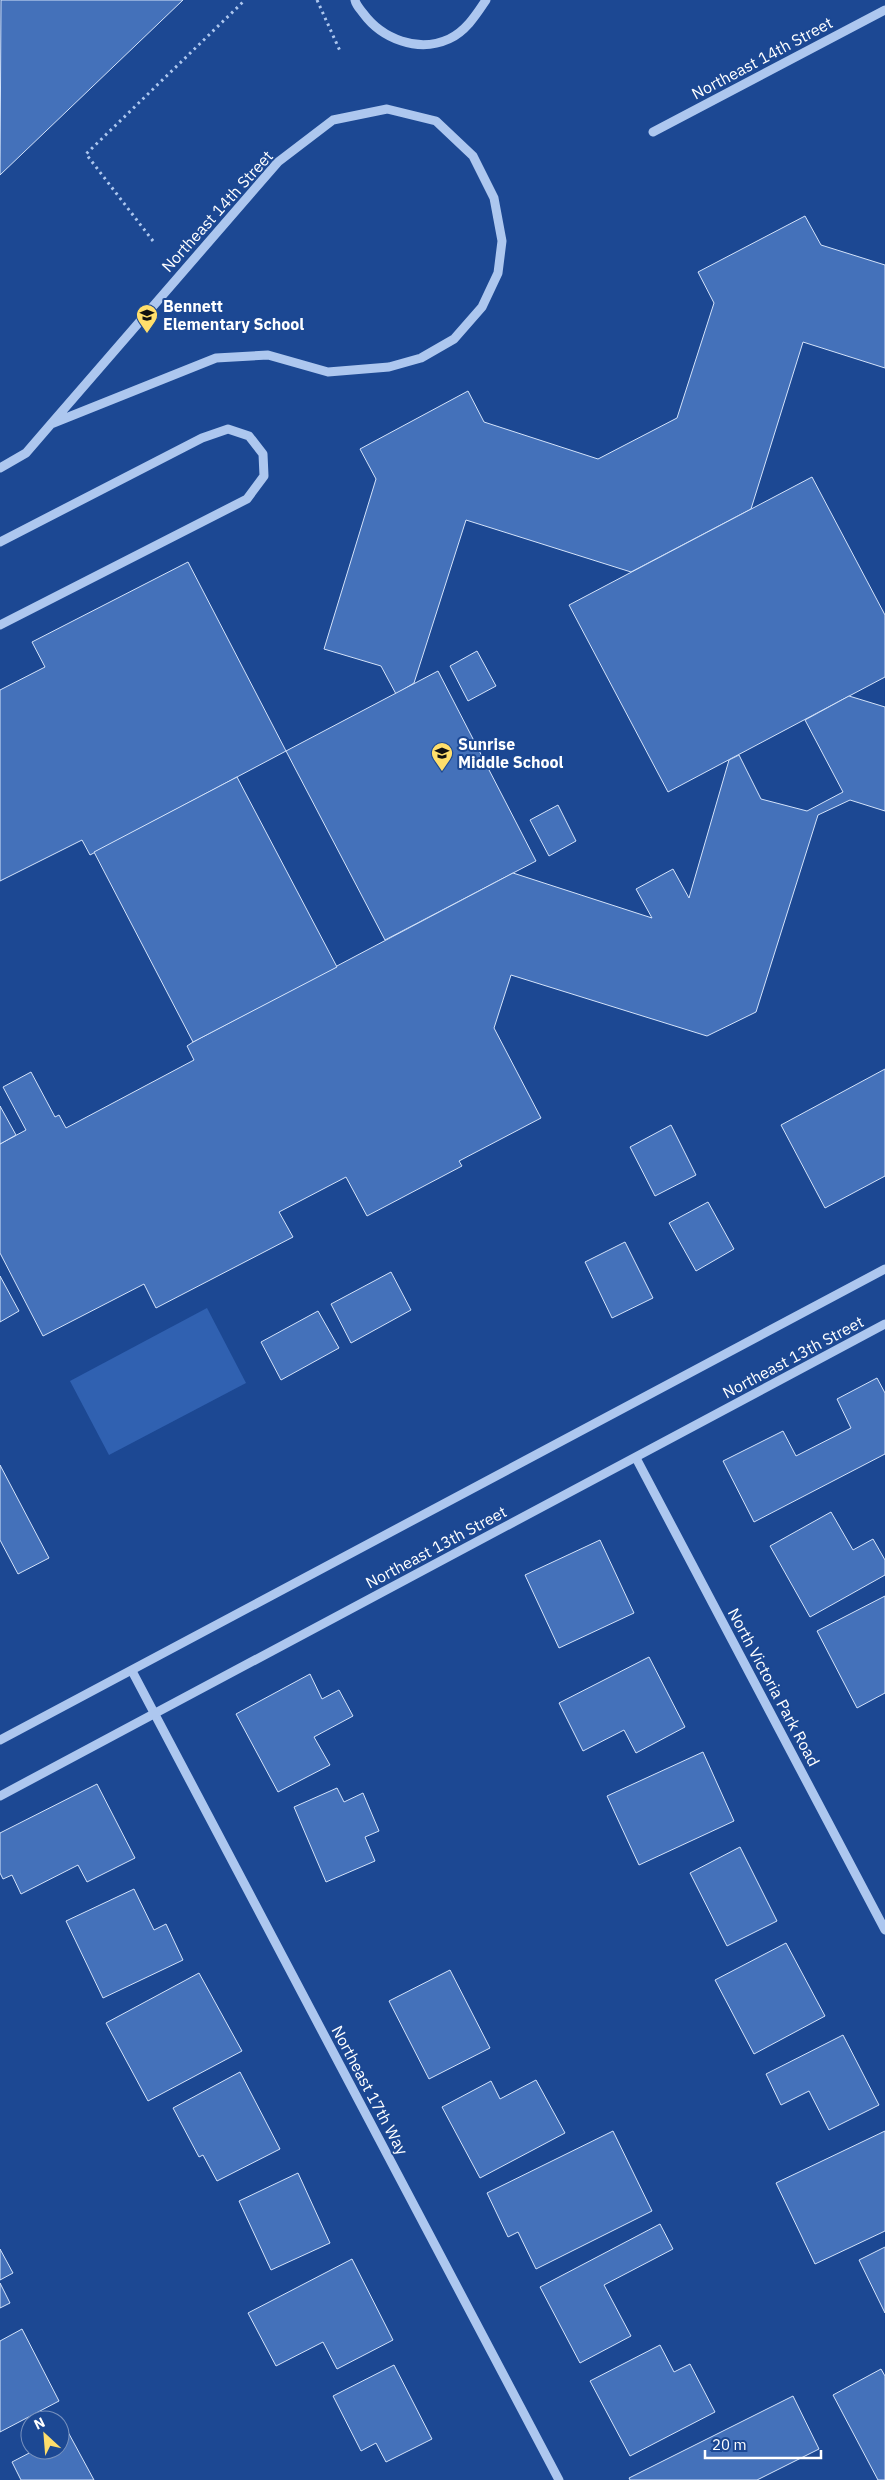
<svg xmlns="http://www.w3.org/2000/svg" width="885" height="2480" font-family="'IBM Plex Sans',sans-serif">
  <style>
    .green { fill: #3061b1 }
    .building { fill: #4471ba; stroke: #d4e3fa }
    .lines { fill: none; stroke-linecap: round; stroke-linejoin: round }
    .path { stroke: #adc7ef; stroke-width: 3; stroke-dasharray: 2.5 4; stroke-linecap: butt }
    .minor { stroke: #adc7ef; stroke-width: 9 }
    .labels { text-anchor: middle; stroke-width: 4; stroke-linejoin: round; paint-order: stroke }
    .street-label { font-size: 16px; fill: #fff; stroke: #1c4893 }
    .poi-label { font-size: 16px; font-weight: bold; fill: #fff; stroke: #1c4893; text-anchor: start }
  </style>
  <rect width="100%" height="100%" fill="#1c4893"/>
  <path class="green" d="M207 1308 246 1383 109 1455 70 1381Z"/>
  <g class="building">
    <path d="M1 0H183L0 175Z"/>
    <path d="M805 216 821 245 885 265V368L803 342 751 509 631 572 466 520 414 683 396 694 381 666 324 649 376 479 360 449 468 391 484 422 598 459 677 418 714 303 698 272Z"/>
    <path d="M812 477 885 615V677L668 792 569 605Z"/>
    <path d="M188 562 286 751 90 855 82 840 0 881V690L45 667 32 642Z"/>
    <path d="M477 651 496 686 468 701 450 666Z"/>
    <path d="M438 671 536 861 385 940 286 751Z"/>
    <path d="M849 696 885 707V811L850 800 818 815 756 1012 707 1036 511 975 494 1028 541 1118 459 1161 462 1166 367 1216 346 1177 279 1212 293 1237 156 1308 144 1284 43 1336 0 1253V1144L26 1130 3 1087 31 1072 55 1117 59 1115 66 1128 194 1060 187 1046 193 1042 513 873 652 918 636 889 673 869 689 898 729 760 739 755 761 799 807 811 843 792 805 720Z"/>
    <path d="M237 777 337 967 193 1042 94 852Z"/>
    <path d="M558 805 576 841 549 856 530 820Z"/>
    <path d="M885 1069V1176L825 1208 781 1125Z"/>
    <path d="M0 1106 16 1135 0 1144Z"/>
    <path d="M671 1125 696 1175 655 1196 630 1147Z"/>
    <path d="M708 1202 734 1249 696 1271 669 1223Z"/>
    <path d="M625 1242 653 1298 612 1318 585 1262Z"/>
    <path d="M391 1272 411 1310 351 1343 331 1304Z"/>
    <path d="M0 1276 19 1311 0 1322Z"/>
    <path d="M318 1311 339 1348 281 1380 261 1342Z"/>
    <path d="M877 1378 885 1393V1454L754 1522 723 1461 783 1431 796 1456 851 1428 837 1399Z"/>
    <path d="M0 1465 49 1558 18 1574 0 1540Z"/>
    <path d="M831 1512 853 1550 873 1539 885 1560V1575L810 1617 770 1546Z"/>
    <path d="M600 1540 634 1613 559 1648 525 1575Z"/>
    <path d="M885 1596V1693L857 1708 817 1631Z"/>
    <path d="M649 1657 685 1727 636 1753 624 1730 583 1751 559 1703Z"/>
    <path d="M310 1674 322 1699 339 1690 353 1716 314 1737 330 1765 278 1792 236 1714Z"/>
    <path d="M703 1752 734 1821 639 1865 607 1796Z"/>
    <path d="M97 1784 135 1858 87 1882 78 1865 21 1894 12 1875 3 1879 0 1873V1833Z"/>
    <path d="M337 1788 344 1802 363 1793 379 1831 365 1837 375 1861 326 1882 294 1807Z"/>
    <path d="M740 1847 777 1921 727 1946 690 1873Z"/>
    <path d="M134 1889 154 1930 166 1924 183 1960 103 1998 66 1921Z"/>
    <path d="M786 1943 825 2016 754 2054 715 1980Z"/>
    <path d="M450 1970 490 2048 429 2079 389 2001Z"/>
    <path d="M199 1973 242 2051 148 2101 106 2023Z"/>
    <path d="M843 2035 879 2105 829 2130 809 2091 781 2105 766 2074Z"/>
    <path d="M240 2072 280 2149 217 2181 203 2155 199 2157 173 2108Z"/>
    <path d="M536 2080 565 2133 480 2178 442 2107 491 2081 500 2099Z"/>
    <path d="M613 2131 652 2211 536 2269 518 2232 508 2237 487 2193Z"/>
    <path d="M885 2131V2231L815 2264 776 2183Z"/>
    <path d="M298 2173 330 2243 271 2270 239 2201Z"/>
    <path d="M660 2224 673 2249 604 2285 631 2336 580 2363 540 2287Z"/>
    <path d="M885 2247V2313L859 2260Z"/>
    <path d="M0 2249 13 2273 0 2280Z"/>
    <path d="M352 2259 393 2340 337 2369 323 2342 276 2366 248 2313Z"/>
    <path d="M0 2283 10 2303 0 2308Z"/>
    <path d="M22 2329 59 2401 0 2432V2341Z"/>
    <path d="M660 2345 674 2372 690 2364 715 2412 630 2456 590 2381Z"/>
    <path d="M394 2365 432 2439 386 2462 376 2443 361 2451 333 2396Z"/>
    <path d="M881 2369 885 2376V2480H878L833 2395Z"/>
    <path d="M793 2396 819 2449 757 2480H630L629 2478Z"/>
    <path d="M68 2432 94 2480H21L12 2462 35 2450H60V2436Z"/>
  </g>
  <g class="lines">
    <g class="path">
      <path d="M317 0 340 51"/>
      <path d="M153 241 86 154 245 0"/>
    </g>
    <g class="minor">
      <path d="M355 0C356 5 360 9 363 13 382 39 418 53 449 39 466 31 476 15 486 0"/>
      <path d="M653 132 885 10"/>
      <path d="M0 468 26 453 51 424 278 162 333 120 387 109 436 121 473 156 494 198 502 241 498 273 482 307 454 339 421 358 389 367 328 372 268 355 216 358 51 424"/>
      <path d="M0 542 202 438 228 429 249 436 263 454 264 476 247 499 0 625"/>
      <path d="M636 1458 885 1930"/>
      <path d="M132 1671 559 2480"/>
      <path d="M0 1740 885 1269"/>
      <path d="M0 1796 885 1324"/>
    </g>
  </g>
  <defs>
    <g id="school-pin" transform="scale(1.125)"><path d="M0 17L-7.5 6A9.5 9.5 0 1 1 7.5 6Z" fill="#ffde6b" stroke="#1c4893"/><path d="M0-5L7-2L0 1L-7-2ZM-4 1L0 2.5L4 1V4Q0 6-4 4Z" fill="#111"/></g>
  </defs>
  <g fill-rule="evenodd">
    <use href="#school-pin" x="147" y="315"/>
    <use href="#school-pin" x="442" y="753"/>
  </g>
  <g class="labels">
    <g class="street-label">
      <text transform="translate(762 58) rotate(-28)" y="6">Northeast 14th Street</text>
      <text transform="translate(217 211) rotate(-48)" y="6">Northeast 14th Street</text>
      <text transform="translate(793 1357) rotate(-28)" y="6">Northeast 13th Street</text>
      <text transform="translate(436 1547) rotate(-28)" y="6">Northeast 13th Street</text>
      <text transform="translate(774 1687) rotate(62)" y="6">North Victoria Park Road</text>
      <text transform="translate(370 2090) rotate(62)" y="6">Northeast 17th Way</text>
    </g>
    <g class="poi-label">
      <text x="163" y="312">Bennett<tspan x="163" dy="18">Elementary School</tspan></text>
      <text x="458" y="750">Sunrise<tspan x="458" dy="18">Middle School</tspan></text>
    </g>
  </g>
  <g transform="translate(45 2435) rotate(334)"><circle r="24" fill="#1c4893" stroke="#7791be"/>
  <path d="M0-4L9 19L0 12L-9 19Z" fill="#ffde6b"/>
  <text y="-8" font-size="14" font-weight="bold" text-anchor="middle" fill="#ffffff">N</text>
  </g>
  <path d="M705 2450v8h116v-8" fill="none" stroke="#ffffff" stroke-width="2.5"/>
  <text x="712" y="2450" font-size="15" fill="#ffffff" stroke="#1c4893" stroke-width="4" paint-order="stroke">20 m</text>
</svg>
